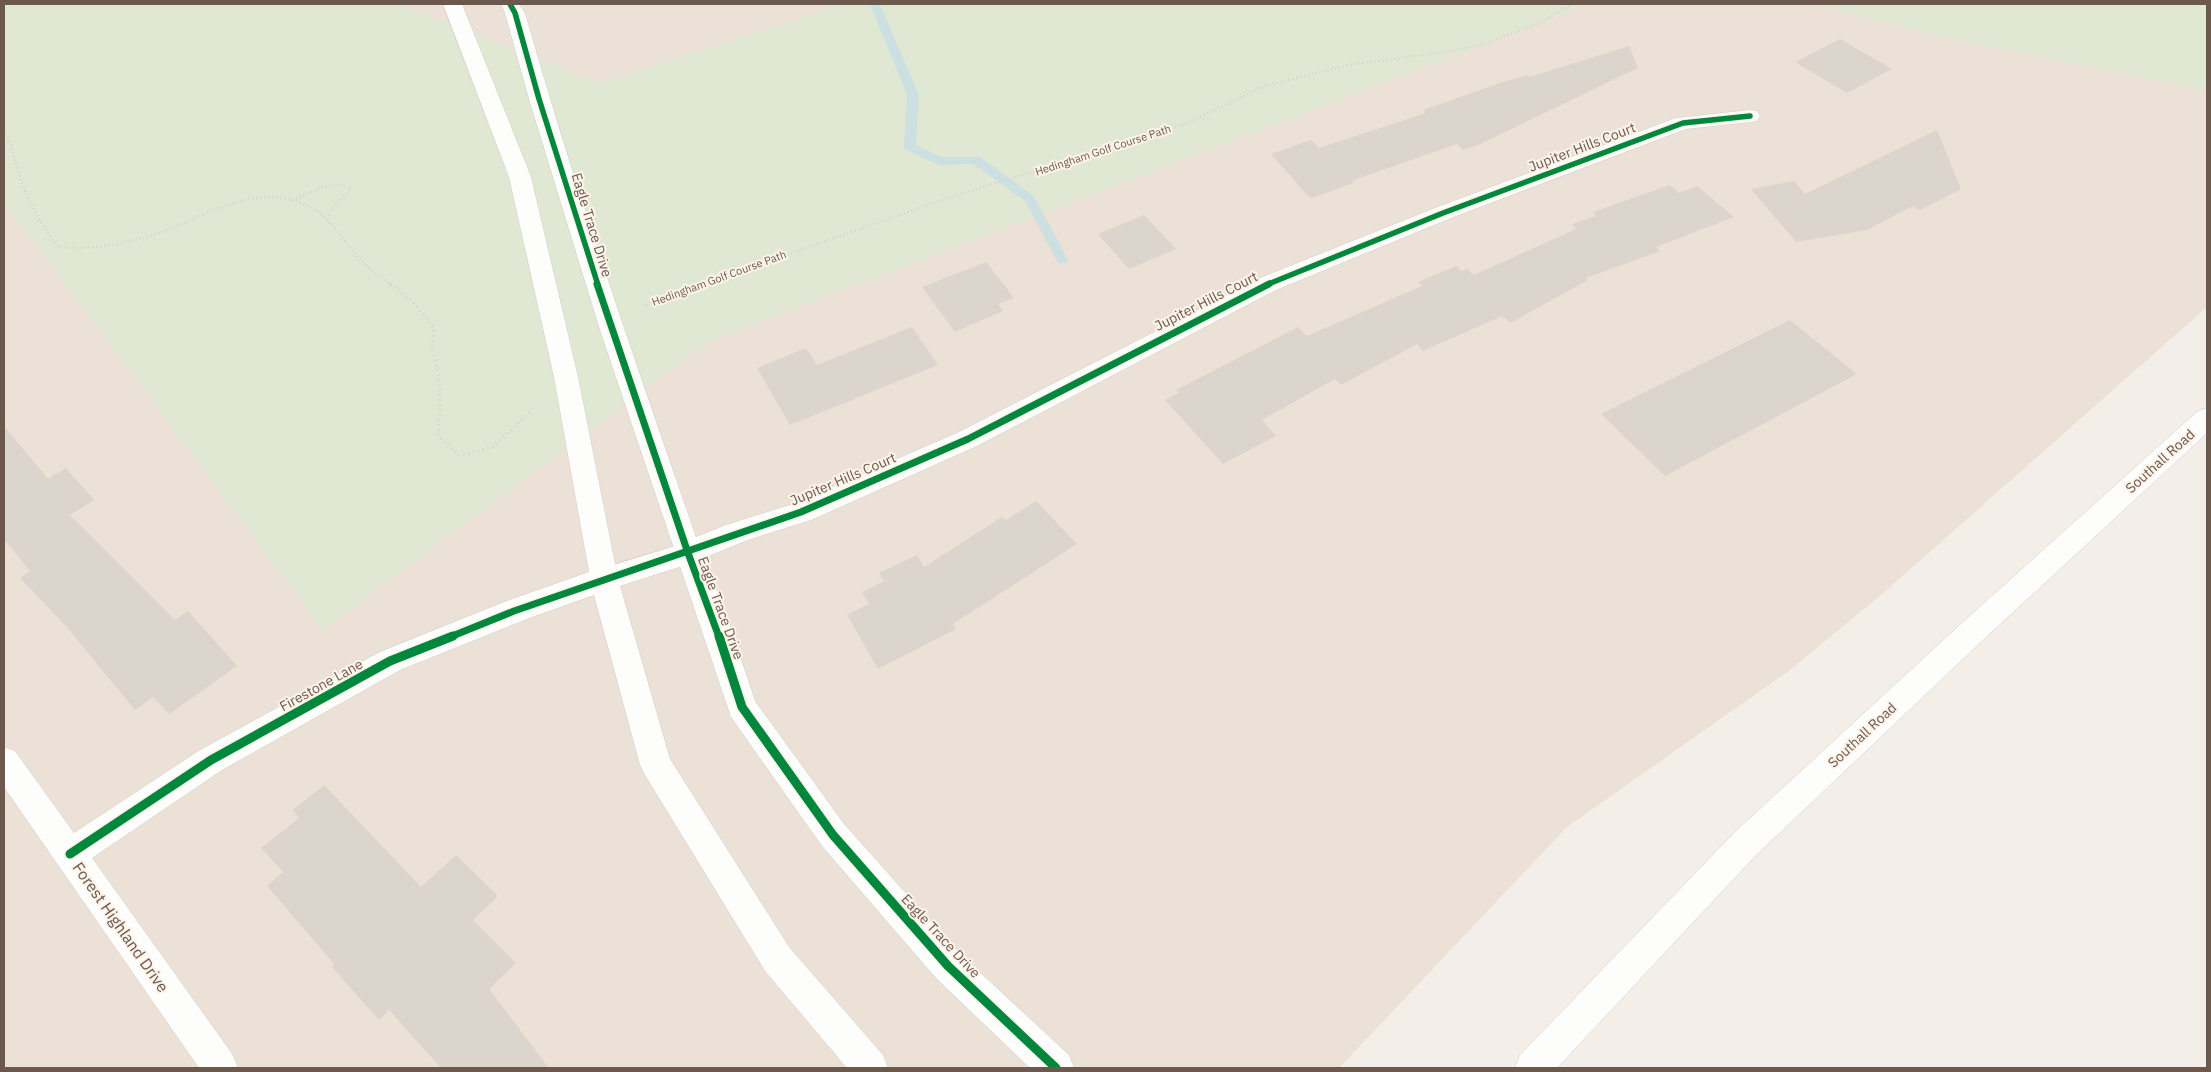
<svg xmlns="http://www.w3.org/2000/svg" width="2211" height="1072" font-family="'IBM Plex Sans',sans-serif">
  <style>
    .residential { fill: #ece1d6 }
    .green { fill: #e0e8d4 }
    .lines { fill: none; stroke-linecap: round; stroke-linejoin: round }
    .stream { fill: #cce0e1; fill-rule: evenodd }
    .building { fill: #dcd5ce }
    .minor-casing { stroke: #d2ccc7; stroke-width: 1 }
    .tertiary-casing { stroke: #d2ccc7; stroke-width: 1 }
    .path-far1 { stroke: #d4cfca; stroke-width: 2.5; stroke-dasharray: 1 3; stroke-linecap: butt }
    .path { stroke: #d4cfca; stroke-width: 3; stroke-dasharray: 1 4; stroke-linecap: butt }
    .minor { fill: #fdfdfc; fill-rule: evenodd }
    .tertiary { fill: #fdfdfc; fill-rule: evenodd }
    .cycleway-far2-casing { stroke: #fcf4e9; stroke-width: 8 }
    .cycleway-far1-casing { stroke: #fcf4e9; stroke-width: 10 }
    .cycleway-casing { stroke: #fcf4e9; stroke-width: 12 }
    .cycleway-far2 { stroke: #00873e; stroke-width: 5.5 }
    .cycleway-far1 { stroke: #00873e; stroke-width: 7 }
    .cycleway { stroke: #00873e; stroke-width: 9 }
    .labels { text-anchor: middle; stroke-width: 4; stroke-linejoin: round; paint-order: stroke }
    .far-street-label { font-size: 11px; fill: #6c584d; stroke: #fcf4e9 }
    .street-label { font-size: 14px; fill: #6c584d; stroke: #fcf4e9 }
    .near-street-label { font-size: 16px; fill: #6c584d; stroke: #fcf4e9 }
  </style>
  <rect width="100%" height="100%" fill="#f3efe8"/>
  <path class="residential" d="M4 4H2207V307L1881 595 1790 670 1567 827 1339 1068H4Z"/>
  <g class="green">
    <path d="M4 4H397L600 83 845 4H1598L1584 6 709 341 323 630 4 202Z"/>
    <path d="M1810 4H2207V91L1929 34Z"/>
  </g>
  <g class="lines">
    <path class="stream" d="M870 4H880L919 95 916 145 941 157H980L1034 196 1068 260 1066 263H1058L1025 201 973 164 939 165 906 150 904 147 907 95Z"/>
  </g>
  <g class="building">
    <path d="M1840 39 1892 69 1847 93 1795 62Z"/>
    <path d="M1629 46 1638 68 1478 145 1463 150 1457 144 1351 181 1353 183 1312 198 1308 196 1271 154 1311 140 1319 148 1426 113 1423 110 1500 83 1527 75 1530 77Z"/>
    <path d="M1937 130 1961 189 1920 210 1913 206 1867 230 1796 242 1751 189 1794 181 1805 194Z"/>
    <path d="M1670 185 1679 193 1697 186 1734 217 1656 247 1660 251 1586 278 1588 280 1510 323 1502 316 1423 351 1417 344 1341 385 1335 379 1262 420 1276 436 1223 464 1165 400 1179 393 1176 390 1298 327 1307 336 1422 286 1418 282 1456 266 1462 271 1467 269 1474 275 1576 229 1572 224 1596 216 1593 212Z"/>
    <path d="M1144 215 1176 249 1129 269 1098 234Z"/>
    <path d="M986 262 1014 298 998 304 1003 311 955 332 922 287Z"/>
    <path d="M1790 320 1857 374 1665 476 1601 414Z"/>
    <path d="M912 327 938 365 790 425 757 368 806 348 817 365Z"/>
    <path d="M4 426 48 479 66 468 94 500 70 515 175 620 188 611 237 666 169 714 153 697 135 710 66 626 20 578 30 571 4 539Z"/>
    <path d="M1036 501 1077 544 953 624 956 629 878 669 847 615 869 604 862 592 884 581 879 573 917 555 924 567 1002 517 1006 520Z"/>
    <path d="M324 785 421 887 456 855 498 896 473 920 516 963 489 989 549 1068H441L389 1010 379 1020 332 967 334 964 267 886 283 872 261 848 299 818 293 810Z"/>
  </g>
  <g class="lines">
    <g class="minor-casing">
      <g id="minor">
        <path d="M443 4H462L531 177 578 377 618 579 670 759 789 947 883 1055 888 1068H847L765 971 645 775 640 765 594 595 524 620 400 670 222 770 92 858 233 1055 238 1068H199L4 787V747L15 751 74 833 200 750 380 652 504 602 589 572 554 377 509 177Z"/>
        <path d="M501 4H519L525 13C575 190 636 364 696 537L726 525 793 504 959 432 1260 278 1435 208 1676 118 1750 110 1757 111 1760 116 1757 121 1750 122 1686 129 1451 218 1276 290 977 446 811 520 745 541 704 558 729 623 755 701 844 824 960 954 1069 1055 1074 1068H1030L936 978 822 846 731 717 600 330 529 99 505 13Z"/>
      </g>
    </g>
    <g class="tertiary-casing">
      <g id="tertiary">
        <path d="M2207 408V433L1983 640 1756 855 1557 1068H1515L1520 1055 1734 833 1963 622 2198 411Z"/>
        <path d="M688 542 698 545 702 553 698 561 604 591 594 587 590 579 594 571Z"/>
      </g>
    </g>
    <g class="path-far1">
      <path d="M4 130C13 144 14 159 19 174 28 201 41 225 58 247 92 250 126 244 159 233 207 216 258 180 310 207 330 218 342 239 357 256 367 267 379 276 392 285"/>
      <path d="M292 200C314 193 328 178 351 189L332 209 326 222"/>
      <path d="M700 285 951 197 1183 125 1267 85 1354 64 1445 52 1484 44 1537 24 1573 4"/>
    </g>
    <g class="path">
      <path d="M390 284 411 300 434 328 432 347 439 376 440 411 438 436 460 456 493 447 533 409"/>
      <path d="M646 305 703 284"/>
    </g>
    <use href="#minor" class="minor"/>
    <use href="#tertiary" class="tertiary"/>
    <g class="cycleway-far2-casing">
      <g id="cycleway-far2">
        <path d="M510 4 515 13 539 99 598 285"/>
        <path d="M1266 285 1443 213 1683 123 1750 116"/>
      </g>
    </g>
    <g class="cycleway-far1-casing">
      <g id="cycleway-far1">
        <path d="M597 284 688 553 719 637"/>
        <path d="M450 637 514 611 801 512 968 439 1269 284"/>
      </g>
    </g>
    <g class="cycleway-casing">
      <g id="cycleway">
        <path d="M719 636 742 707 833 835 948 966 1056 1068"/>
        <path d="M70 854 211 760 390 661 453 636"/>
      </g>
    </g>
    <use href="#cycleway-far2" class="cycleway-far2"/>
    <use href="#cycleway-far1" class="cycleway-far1"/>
    <use href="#cycleway" class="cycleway"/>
  </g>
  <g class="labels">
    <g class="far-street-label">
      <text transform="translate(1103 150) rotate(-18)" y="4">Hedingham Golf Course Path</text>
      <text transform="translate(719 278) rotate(-20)" y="4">Hedingham Golf Course Path</text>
    </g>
    <g class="street-label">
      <text transform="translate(1582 147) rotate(-21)" y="5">Jupiter Hills Court</text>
      <text transform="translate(592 225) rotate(73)" y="5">Eagle Trace Drive</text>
      <text transform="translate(1206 301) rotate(-27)" y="5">Jupiter Hills Court</text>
      <text transform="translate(2160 461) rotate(-42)" y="5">Southall Road</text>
      <text transform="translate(843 479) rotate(-23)" y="5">Jupiter Hills Court</text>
      <text transform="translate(721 608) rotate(70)" y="5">Eagle Trace Drive</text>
      <text transform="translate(321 685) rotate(-29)" y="5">Firestone Lane</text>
      <text transform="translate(1862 735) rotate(-43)" y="5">Southall Road</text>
      <text transform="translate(941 936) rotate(47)" y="5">Eagle Trace Drive</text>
    </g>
    <g class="near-street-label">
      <text transform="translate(121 927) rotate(55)" y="6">Forest Highland Drive</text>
    </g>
  </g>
  <rect width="2211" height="1072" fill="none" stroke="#6c584d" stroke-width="10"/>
</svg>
